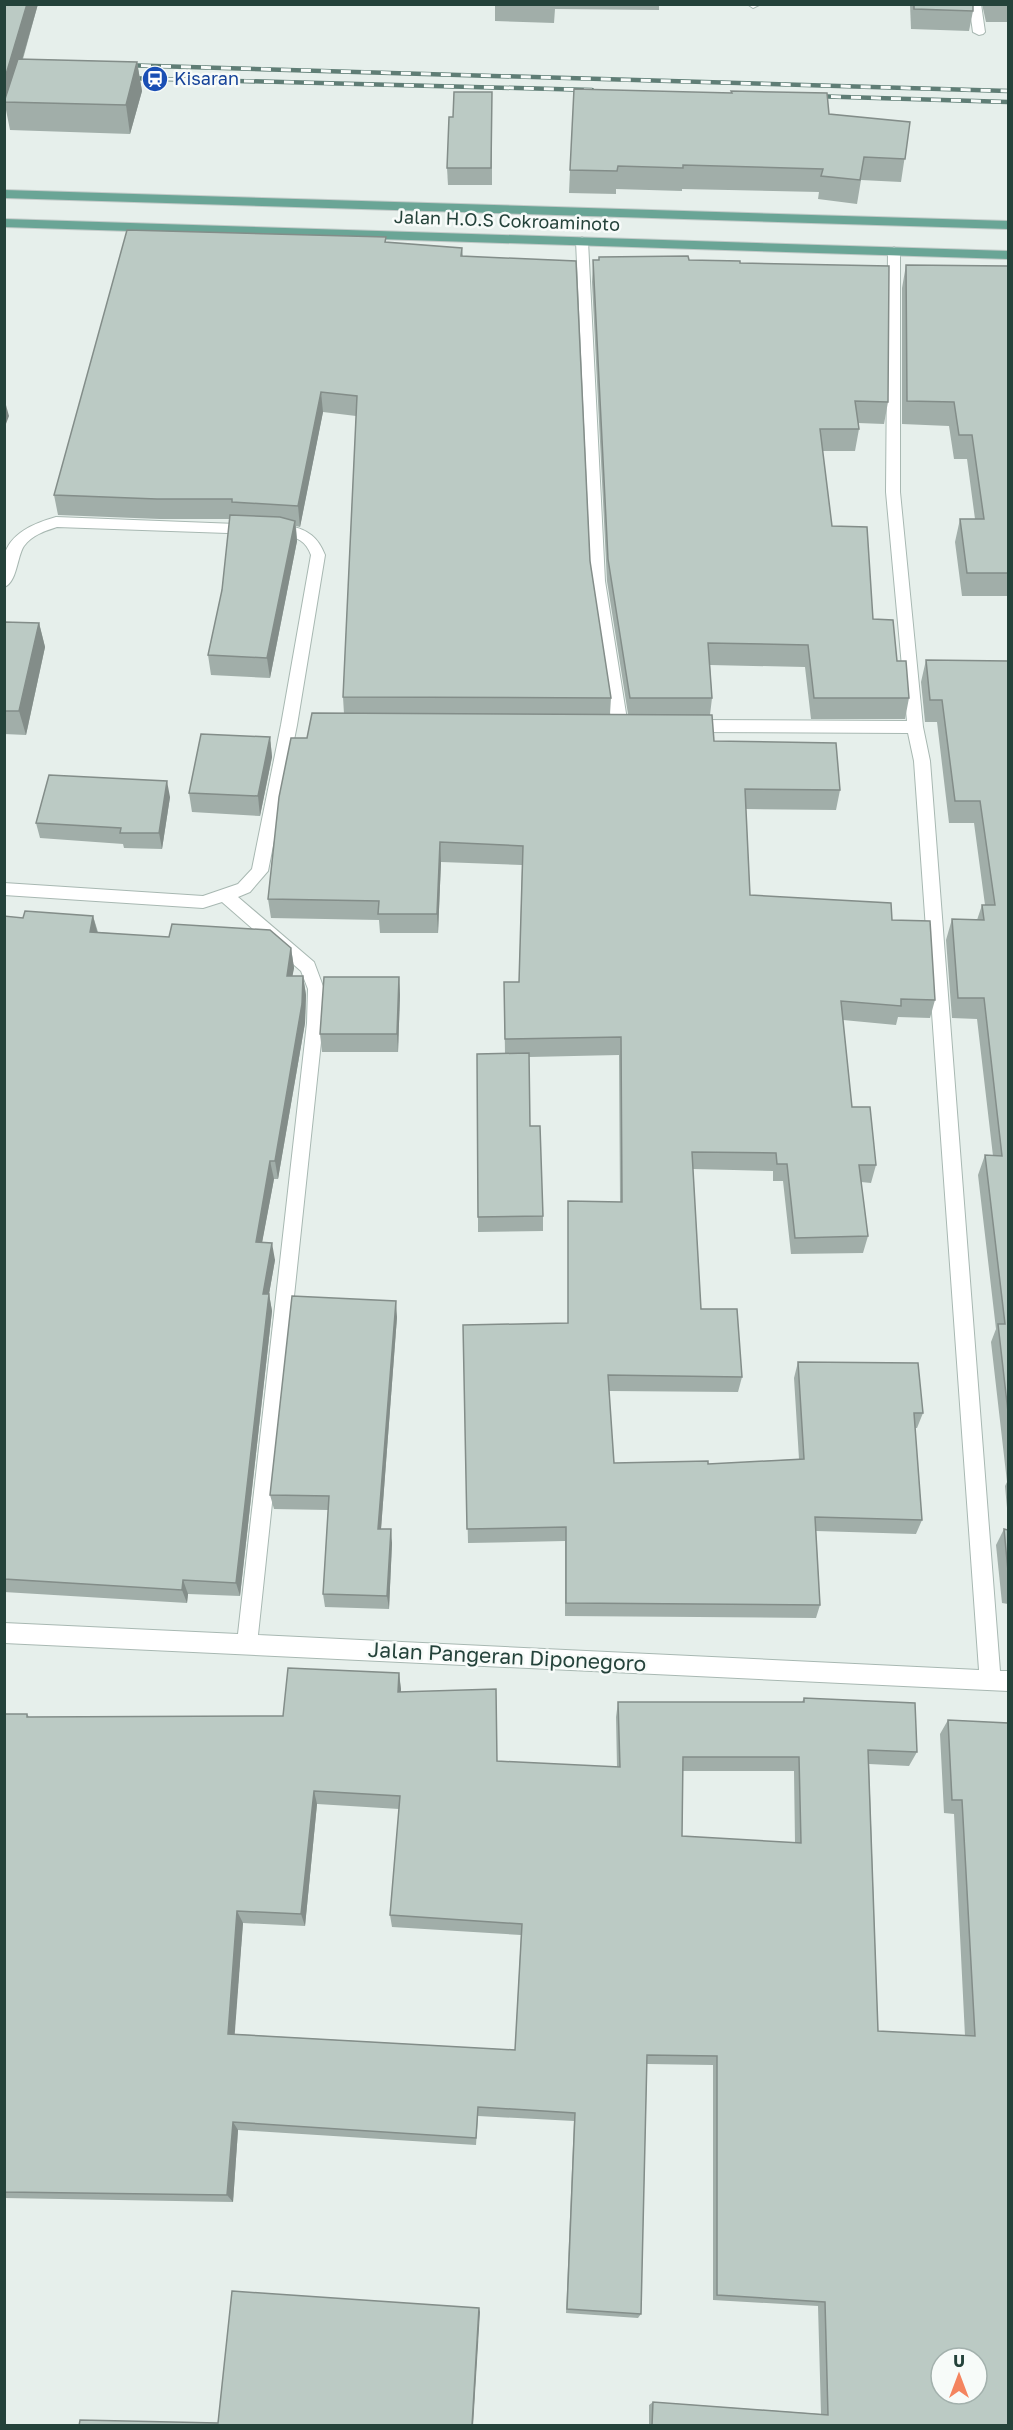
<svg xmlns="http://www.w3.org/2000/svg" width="1013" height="2430" font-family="'Golos Text',sans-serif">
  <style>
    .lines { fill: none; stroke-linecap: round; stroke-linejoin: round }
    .minor-casing { stroke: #a8b8b2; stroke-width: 2 }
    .major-casing { stroke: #c2cac8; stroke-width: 2 }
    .minor { fill: #fff; fill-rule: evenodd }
    .major { fill: #6aa596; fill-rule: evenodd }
    .rail-casing { stroke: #5f7d75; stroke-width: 4.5 }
    .rail { stroke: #f7fbf9; stroke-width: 3; stroke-dasharray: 10; stroke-linecap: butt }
    .wall { fill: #a1aea9; fill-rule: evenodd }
    .shaded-wall { fill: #838d89 }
    .building { fill: #bbcac4; stroke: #838d89; stroke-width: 1.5; fill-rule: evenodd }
    .labels { text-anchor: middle; stroke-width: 5; stroke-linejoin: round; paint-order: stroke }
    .far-transit-label { font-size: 18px; fill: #164399; stroke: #f7fbf9; text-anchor: start }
    .far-street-label { font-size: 18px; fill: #24423a; stroke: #f7fbf9 }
    .street-label { font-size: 21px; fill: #24423a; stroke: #f7fbf9 }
  </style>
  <rect width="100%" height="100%" fill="#e6efeb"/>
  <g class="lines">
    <g class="minor-casing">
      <g id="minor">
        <path d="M747 4H759V5L753 8Z"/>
        <path d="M969 4H981L985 32 983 34 979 35 973 32Z"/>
        <path d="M582 237 588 241 605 581 628 726 625 730H615L612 726 591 581 576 241Z"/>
        <path d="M894 247 900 251V492L923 727 930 761 1000 1671H1008V1691L4 1643V1623L238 1634 307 1023 308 989 301 971 222 902 203 908 4 895V883L203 896 238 884 252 869 281 725 311 555C306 541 297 537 283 535L57 527C45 531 32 535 24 546 17 556 17 583 4 587 4 578 3 566 4 557 9 533 35 523 56 517L290 526C308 530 318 537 325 555L297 725 268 871 250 892 238 897 314 962 324 989 323 1023 258 1635 979 1670 914 761 908 733 690 732 685 730 682 726 685 722 690 720 907 721 886 492 888 251Z"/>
      </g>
    </g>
    <g class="major-casing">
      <g id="major">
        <path d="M4 190 1008 221V229L4 198Z"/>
        <path d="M4 219 1008 251V259L4 227Z"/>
      </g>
    </g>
    <use href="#minor" class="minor"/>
    <use href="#major" class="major"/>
    <g class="rail-casing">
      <g id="rail">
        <path d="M121 65 1008 91"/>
        <path d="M124 78 592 90"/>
        <path d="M811 96 1008 102"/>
      </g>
    </g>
    <use href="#rail" class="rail"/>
  </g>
  <g class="wall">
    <path d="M4 4H38L23 59 137 62 142 91 130 134 10 130 6 110H4Z"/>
    <path d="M495 4H659V10L555 9 554 23 495 21Z"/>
    <path d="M910 4H973V11L969 31 911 29Z"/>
    <path d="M982 4H1008V22H986Z"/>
    <path d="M492 92V185H448L447 168 453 117Z"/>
    <path d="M829 114 910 122 901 182 861 180 857 204 818 199 819 192 682 189V191L616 189V194L569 193 570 170Z"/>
    <path d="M386 237V242L462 248 463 256 590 561 611 698 610 714H628L607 581 592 282 593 260H689L740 263 888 402 884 424 858 423 859 429 855 451H822L832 526 873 619 897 661 909 698 905 719H811L805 667 710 665 712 698 710 715 714 741 840 790 836 810 746 809 750 895 892 920 935 1000 930 1018 898 1017 896 1025 843 1020 852 1107 876 1165 871 1183 861 1182 868 1236 863 1253 791 1254 783 1181H773V1171L693 1169 701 1309 742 1377 738 1392 609 1391 614 1463 708 1464 799 1459 794 1378 798 1362 923 1413 917 1428H915L922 1520 916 1534 816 1531 820 1605 816 1618 565 1616V1541L468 1543 463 1325 568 1323V1201L620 1202 619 1055 529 1057 530 1126 543 1216V1231L478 1232V1217L505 1054 504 982H519L522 865 441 862 438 933H380L379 920 271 918 268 899 307 738 344 714 343 697 356 416 323 412 300 527 296 526 297 541 270 678 211 675 208 655 222 590 230 519H160L58 515 54 495Z"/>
    <path d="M906 265 1008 266V596H962L955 542 960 519H975L967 459H954L949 426 902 424V288Z"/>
    <path d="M4 622 39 623 45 647 26 735 4 734Z"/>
    <path d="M926 660 1008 661V1519L1005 1486 1007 1482 991 1342 996 1329 978 1175 985 1155 993 1156 977 1019 952 1018 946 940 952 919 977 920 982 905H985L974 823H949L937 722H925L921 682Z"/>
    <path d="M270 737 272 757 260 816 192 812 189 793Z"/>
    <path d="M170 797 162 849 124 848 123 844 40 838 36 823Z"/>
    <path d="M4 916 23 918 93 916 98 932 291 948 294 968 292 976H303L306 995 305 1023 278 1179H274L262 1242 275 1260 269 1294 272 1311 240 1596 188 1594 187 1603 4 1592Z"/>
    <path d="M399 977 400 995 398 1052H322L320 1034Z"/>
    <path d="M397 1317 381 1529 392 1543 389 1609 325 1607 323 1594 328 1510 274 1509 270 1495Z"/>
    <path d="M1004 1529 1008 1530V1604L1002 1603 996 1545Z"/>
    <path d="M399 1673 401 1692 497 1761 617 1767 616 1717 618 1702H802L804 1698 917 1752 909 1766 869 1764 878 2031 965 2036 954 1814 944 1813 940 1734 948 1720 1008 1723V2426H649V2405L653 2402 821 2414 818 2306 713 2300V2065L647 2064 641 2314 638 2318 566 2313 574 2121 478 2116 476 2145 238 2130 233 2202 4 2198V1714H27L29 1717 283 1716ZM683 1771H794L795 1843 682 1836ZM317 1804 399 1809 390 1915 392 1927 521 1935 515 2050 234 2034 243 1923 305 1926Z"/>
  </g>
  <g class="shaded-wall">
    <path d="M27 4H38L10 102H6L4 95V81Z"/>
    <path d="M137 62 142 91 130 134 126 105Z"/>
    <path d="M321 392 323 412 300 527 298 506Z"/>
    <path d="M4 398 9 416 4 429Z"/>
    <path d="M295 521 297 541 270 678 267 658Z"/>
    <path d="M39 623 45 647 26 735 19 711Z"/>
    <path d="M270 737 272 757 260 816 258 796Z"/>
    <path d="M167 781 170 797 162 849 159 833Z"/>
    <path d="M440 842 441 862 438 933 437 914Z"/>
    <path d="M93 916 98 935 90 932Z"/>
    <path d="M291 948 294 968 289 995 287 976Z"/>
    <path d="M303 976 306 995 305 1023 278 1179 275 1161Z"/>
    <path d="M399 977 400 995 398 1052 397 1034Z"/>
    <path d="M270 1161 274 1179 259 1259 256 1242Z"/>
    <path d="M272 1243 275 1260 269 1294 272 1311 240 1596 236 1583 263 1294Z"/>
    <path d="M396 1301 397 1317 380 1542 378 1529Z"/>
    <path d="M391 1529 392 1543 389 1609 387 1596Z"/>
    <path d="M183 1580 188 1594 187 1603 182 1590Z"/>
    <path d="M399 1673 401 1689 400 1707 398 1692Z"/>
    <path d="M314 1791 317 1804 305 1926 301 1914Z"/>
    <path d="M237 1911 243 1923 234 2044 228 2034Z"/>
    <path d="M233 2122 238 2130 233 2202 227 2195Z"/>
    <path d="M479 2308 480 2312 473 2426H472Z"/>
  </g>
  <g class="building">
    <path d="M4 4H27L4 81Z"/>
    <path d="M914 4H973V11L914 9Z"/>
    <path d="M18 59 137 62 126 105 4 102Z"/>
    <path d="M574 89 732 93 731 91 827 93 829 114 910 122 905 159 864 157 860 180 821 176 823 169 683 165V168L618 166 617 171 570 170Z"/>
    <path d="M454 92H492L491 168H447L449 117H453Z"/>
    <path d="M127 230 386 237 385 242 462 248 461 256 576 261 590 561 611 698 343 697 357 396 321 392 298 506 232 502V499H157L54 495Z"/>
    <path d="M688 256 689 260 740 261V263L889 266 888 402 855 401 859 429H820L832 526 867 527 873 619 893 620 897 661H906L909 698H814L808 645 708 643 712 698H630L608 559 593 260H599V257Z"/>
    <path d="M906 265 1008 266V573H967L960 519H984L972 435H959L954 402 907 401Z"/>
    <path d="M230 515 280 517 295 521 267 658 208 655 222 590Z"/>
    <path d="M4 622 39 623 19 711H4Z"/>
    <path d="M926 660 1008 661V1412L998 1324H1005L985 1155 1002 1156 984 998H958L952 919 984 920 982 905H995L980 801H955L942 700H930Z"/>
    <path d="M312 713 712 715 714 741 836 743 840 790 745 789 750 895 891 903 892 920 930 921 935 1000 901 999V1006L841 1001 852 1107H870L876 1165H859L868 1236 795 1238 787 1164H777L776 1153 692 1152 701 1309H737L742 1377 608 1375 614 1463 708 1461V1464L804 1459 798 1362 918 1363 923 1413H914L922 1520 815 1517 820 1605 566 1603V1527L467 1529 463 1325 568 1323V1201L622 1202 621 1037 505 1039 504 982H519L523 846 440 842 437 914H378L379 901 268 899 279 797 291 738H307Z"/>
    <path d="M201 734 270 737 258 796 189 793Z"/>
    <path d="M49 775 167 781 159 833H120L121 828 36 823Z"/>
    <path d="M25 911 93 916 90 932 169 937 172 924 270 930 291 948 287 976H303L302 1004 275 1161H270L256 1242 272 1243 263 1294H269L236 1583 183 1580 182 1590 4 1579V916L23 918Z"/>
    <path d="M324 977H399L397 1034H320Z"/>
    <path d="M529 1053 530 1126H540L543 1216 478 1217 477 1054Z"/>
    <path d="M292 1296 396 1301 378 1529H391L387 1596 323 1594 329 1496 270 1495Z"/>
    <path d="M1004 1529 1008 1530V1571Z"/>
    <path d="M288 1668 399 1673 398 1692 496 1689 497 1761 620 1767 618 1702H804V1698L915 1703 917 1752 868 1750 878 2031 975 2036 962 1800H952L948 1720 1008 1723V2426H652L653 2402 828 2415 825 2302 717 2295V2056L647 2055 641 2314 567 2309 575 2113 478 2107 476 2138 233 2122 227 2195 4 2192V1714H27V1717L283 1716ZM683 1757H799L801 1843 682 1836ZM314 1791 400 1796 390 1915 522 1924 515 2050 228 2034 237 1911 301 1914ZM941 2358H977V2394H941Z"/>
    <path d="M232 2291 479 2308 472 2426H79L80 2420 218 2423Z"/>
  </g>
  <defs>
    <g id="station-disc" transform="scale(1.35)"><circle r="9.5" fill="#1a4fb4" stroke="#f7fbf9"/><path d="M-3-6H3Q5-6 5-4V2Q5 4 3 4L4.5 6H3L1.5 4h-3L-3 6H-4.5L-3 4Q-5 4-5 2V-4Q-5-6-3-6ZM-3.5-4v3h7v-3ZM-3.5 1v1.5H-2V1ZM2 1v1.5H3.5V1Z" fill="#fff"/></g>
  </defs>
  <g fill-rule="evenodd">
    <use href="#station-disc" x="155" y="79"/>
  </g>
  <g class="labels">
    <g class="far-transit-label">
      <text x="174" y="85">Kisaran</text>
    </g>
    <g class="far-street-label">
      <text transform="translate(507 221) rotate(2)" y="6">Jalan H.O.S Cokroaminoto</text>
    </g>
    <g class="street-label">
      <text transform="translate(507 1657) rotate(3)" y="7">Jalan Pangeran Diponegoro</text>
    </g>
  </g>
  <rect width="1013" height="2430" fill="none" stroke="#24423a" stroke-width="12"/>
  <g transform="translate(959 2376)"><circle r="28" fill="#f7fbf9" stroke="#a3b1ad" stroke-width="1.5"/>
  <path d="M0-4.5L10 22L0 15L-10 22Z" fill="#f4845f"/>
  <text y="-9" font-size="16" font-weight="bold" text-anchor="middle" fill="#24423a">U</text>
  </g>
</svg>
